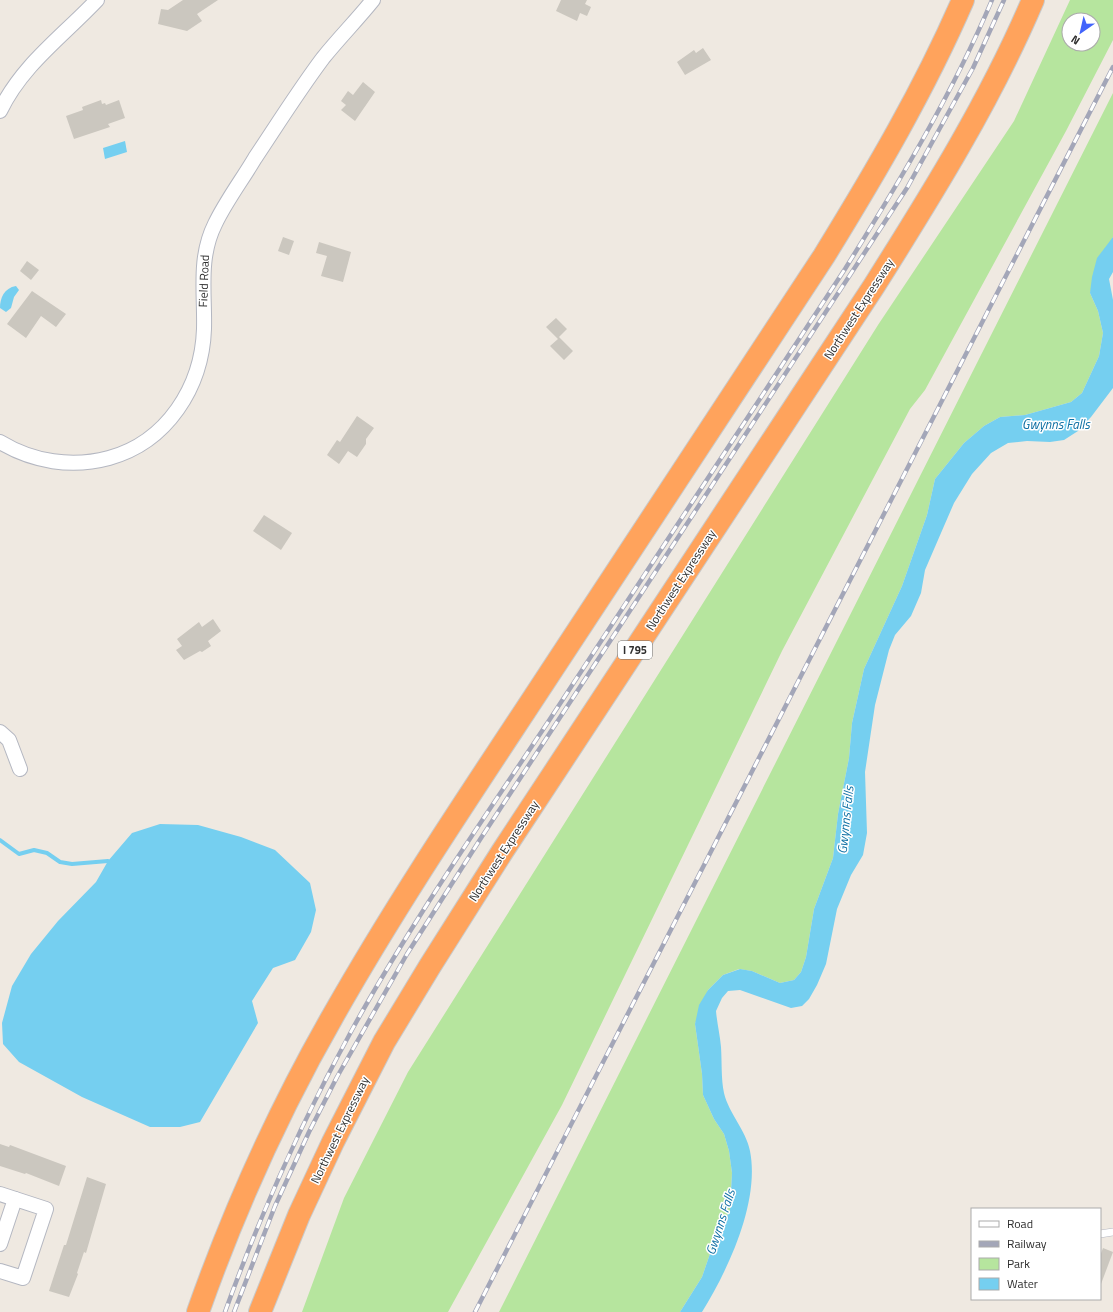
<svg xmlns="http://www.w3.org/2000/svg" width="1113" height="1312" font-family="'Titillium Web',sans-serif">
  <style>
    .green { fill: #b6e59e; fill-rule: evenodd }
    .water { fill: #75cff0 }
    .lines { fill: none; stroke-linecap: round; stroke-linejoin: round }
    .stream { stroke: #75cff0; stroke-width: 4 }
    .building { fill: #cbc7bf }
    .lane-casing { stroke: #b4b7c1; stroke-width: 8 }
    .street-casing { stroke: #b4b7c1; stroke-width: 16 }
    .highway-casing { stroke: #c9c9c9; stroke-width: 24 }
    .lane { stroke: #fff; stroke-width: 7 }
    .street { stroke: #fff; stroke-width: 14 }
    .highway { stroke: #ffa35c; stroke-width: 22 }
    .rail-casing { stroke: #a3a6b8; stroke-width: 4.5 }
    .rail { stroke: #fff; stroke-width: 3; stroke-dasharray: 9; stroke-linecap: butt }
    .labels { text-anchor: middle; stroke-width: 3; stroke-linejoin: round; paint-order: stroke }
    .shield { fill: #fff; stroke: #6d6d6d; stroke-width: 1 }
    .shield-label { font-size: 11px; font-weight: bold; fill: #2e2e2e }
    .street-label { font-size: 12px; fill: #2e2e2e; stroke: #fff }
    .water-label { font-size: 13px; font-style: italic; fill: #0d6fa3; stroke: #fff }
  </style>
  <rect width="100%" height="100%" fill="#efe9e1"/>
  <g class="green">
    <path d="M1070 0H1113V40L1066 131 925 390 910 409 782 651 562 1105 448 1312H302L344 1198 408 1072 878 325 1014 121ZM1069 20H1093V44H1069Z"/>
    <path d="M1113 93V237L1090 293 1098 311 1103 333 1099 356 1082 393 1071 402 1025 415 1000 417 984 426 964 443 935 479 927 515 902 586 864 669 852 723 849 758 838 814 833 858 814 909 806 957 801 972 794 980 780 983 752 971 739 969 723 975 708 990 695 1024 702 1074 703 1095 714 1119 724 1134 729 1151 732 1173 730 1210 713 1245 702 1277 680 1312H499Z"/>
  </g>
  <g class="water">
    <path d="M125 141 127 152 105 159 103 148Z"/>
    <path d="M1113 237V272L1109 279 1113 300V388L1091 417 1078 431 1064 440 1050 442 1027 441 1008 443 991 453 972 474 954 503 941 533 925 570 921 593 911 616 895 635 889 650 875 705 865 772 867 833 863 855 851 875 837 909 826 964 817 985 809 999 802 1006 791 1008 740 990 728 991 722 998 716 1011C717 1023 720 1035 721 1047 722 1062 721 1079 724 1093 729 1114 746 1130 750 1151 760 1202 728 1270 702 1312H680L702 1277 713 1245 730 1210 732 1173 729 1151 724 1134 714 1119 703 1095 702 1074 695 1024 699 1005 708 990 723 975 740 969 752 971 780 983 794 980 801 972 806 957 814 909 833 858 838 814 849 758 852 723 864 669 902 586 927 515 935 479 964 443 984 426 1000 417 1025 415 1071 402 1082 393 1099 356 1103 333 1098 311 1090 293 1092 277 1097 258Z"/>
    <path d="M16 286 19 290 14 297 11 308 6 312 0 308C0 298 4 288 16 286Z"/>
    <path d="M160 824 198 825 241 837 275 850 310 883 316 910 311 932 295 960 273 968 252 1001 258 1023 200 1122 180 1127H150L82 1097 19 1062 3 1044 2 1023 12 986 31 954 58 921 96 882 108 861 132 833Z"/>
  </g>
  <g class="lines">
    <path class="stream" d="M0 840 19 854 34 850 47 853 60 862 72 864 108 861"/>
  </g>
  <g class="building">
    <path d="M183 0H218L197 14 202 21 187 31 158 24 161 9 168 10Z"/>
    <path d="M561 0H587L585 4 591 7 587 16 580 13 577 21 556 11Z"/>
    <path d="M703 48 711 60 685 75 677 62 694 50 696 53Z"/>
    <path d="M363 82 375 92 355 121 341 110 346 105 341 101 348 91 353 95Z"/>
    <path d="M101 100 102 104 105 103 106 105 119 100 125 118 108 124 110 127 74 139 66 116 83 110 82 107Z"/>
    <path d="M283 237 294 241 289 255 278 251Z"/>
    <path d="M319 242 351 252 343 282 321 276 327 256 316 253Z"/>
    <path d="M27 261 39 270 31 280 20 271Z"/>
    <path d="M32 291 66 314 56 327 41 316 26 338 7 324Z"/>
    <path d="M556 318 567 329 559 337 573 351 564 360 550 346 558 339 546 327Z"/>
    <path d="M357 416 374 428 366 439V444L357 457 348 451 339 464 327 455 337 440 340 442Z"/>
    <path d="M264 515 292 533 281 550 253 531Z"/>
    <path d="M213 619 221 631 208 641 211 646 202 652 200 651 184 660 176 650 182 646 177 639 199 622 202 627Z"/>
    <path d="M0 1144 9 1147 10 1145 66 1166 59 1186 26 1173 25 1174 0 1166Z"/>
    <path d="M87 1177 106 1184 86 1253 84 1252 77 1273 78 1274 69 1297 49 1291 64 1245H66Z"/>
    <path d="M1103 1248 1113 1252 1101 1284 1100 1256Z"/>
  </g>
  <g class="lines">
    <g class="lane-casing">
      <path id="lane" d="M1100 1234 1113 1232"/>
    </g>
    <g class="street-casing">
      <g id="street">
        <path d="M0 111C22 65 63 36 97 0"/>
        <path d="M0 442C33 462 72 468 109 458 167 442 202 387 204 329 205 293 198 258 215 224 226 201 242 180 255 158 277 125 299 90 323 58 339 38 357 20 373 0"/>
        <path d="M0 732 9 740 20 769"/>
        <path d="M0 1194 46 1209 23 1278 0 1271"/>
        <path d="M0 1244 15 1199"/>
      </g>
    </g>
    <g class="highway-casing">
      <g id="highway">
        <path d="M198 1312C234 1210 280 1108 334 1014 393 910 459 811 525 711 625 559 724 408 824 256 875 173 924 90 963 0"/>
        <path d="M260 1312 299 1215 333 1142 384 1042 430 966 502 852 874 286C932 194 990 101 1033 0"/>
      </g>
    </g>
    <use href="#lane" class="lane"/>
    <use href="#street" class="street"/>
    <use href="#highway" class="highway"/>
    <g class="rail-casing">
      <g id="rail">
        <path d="M225 1312C260 1215 303 1119 353 1028 412 921 483 820 550 719 648 569 747 419 845 269 899 182 952 95 992 0"/>
        <path d="M234 1312 275 1206 309 1132 337 1077 407 954 481 838 907 188 973 68 1004 0"/>
        <path d="M475 1312 1113 67"/>
      </g>
    </g>
    <use href="#rail" class="rail"/>
  </g>
  <g class="labels">
    <rect class="shield" x="618" y="641" width="34" height="18" rx="3"/>
    <g class="shield-label">
      <text x="635" y="654">I 795</text>
    </g>
    <g class="street-label">
      <text transform="translate(204 281) rotate(-88)" y="4">Field Road</text>
      <text transform="translate(859 309) rotate(-57)" y="4">Northwest Expressway</text>
      <text transform="translate(681 580) rotate(-57)" y="4">Northwest Expressway</text>
      <text transform="translate(504 851) rotate(-57)" y="4">Northwest Expressway</text>
      <text transform="translate(340 1130) rotate(-64)" y="4">Northwest Expressway</text>
    </g>
    <g class="water-label">
      <text x="1056" y="429">Gwynns Falls</text>
      <text transform="translate(845 820) rotate(-84)" y="5">Gwynns Falls</text>
      <text transform="translate(720 1222) rotate(-72)" y="5">Gwynns Falls</text>
    </g>
  </g>
  <rect x="971" y="1208" width="130" height="92" fill="#ffffff" stroke="#ababab"/>
  <rect x="979" y="1221" width="20" height="6" fill="#ffffff" stroke="#ababab"/>
  <text x="1007" y="1228" font-size="12" fill="#2e2e2e">Road</text>
  <rect x="979" y="1241" width="20" height="6" fill="#a3a6b8" stroke="#ababab"/>
  <text x="1007" y="1248" font-size="12" fill="#2e2e2e">Railway</text>
  <rect x="979" y="1258" width="20" height="12" fill="#b6e59e" stroke="#ababab"/>
  <text x="1007" y="1268" font-size="12" fill="#2e2e2e">Park</text>
  <rect x="979" y="1278" width="20" height="12" fill="#75cff0" stroke="#ababab"/>
  <text x="1007" y="1288" font-size="12" fill="#2e2e2e">Water</text>
  <g transform="translate(1081 32) rotate(214)"><circle r="19" fill="#ffffff" stroke="#ababab"/>
  <path d="M0-3L7 15L0 10L-7 15Z" fill="#4264fb"/>
  <text y="-6" font-size="11" font-weight="bold" text-anchor="middle" fill="#2e2e2e">N</text>
  </g>
</svg>
